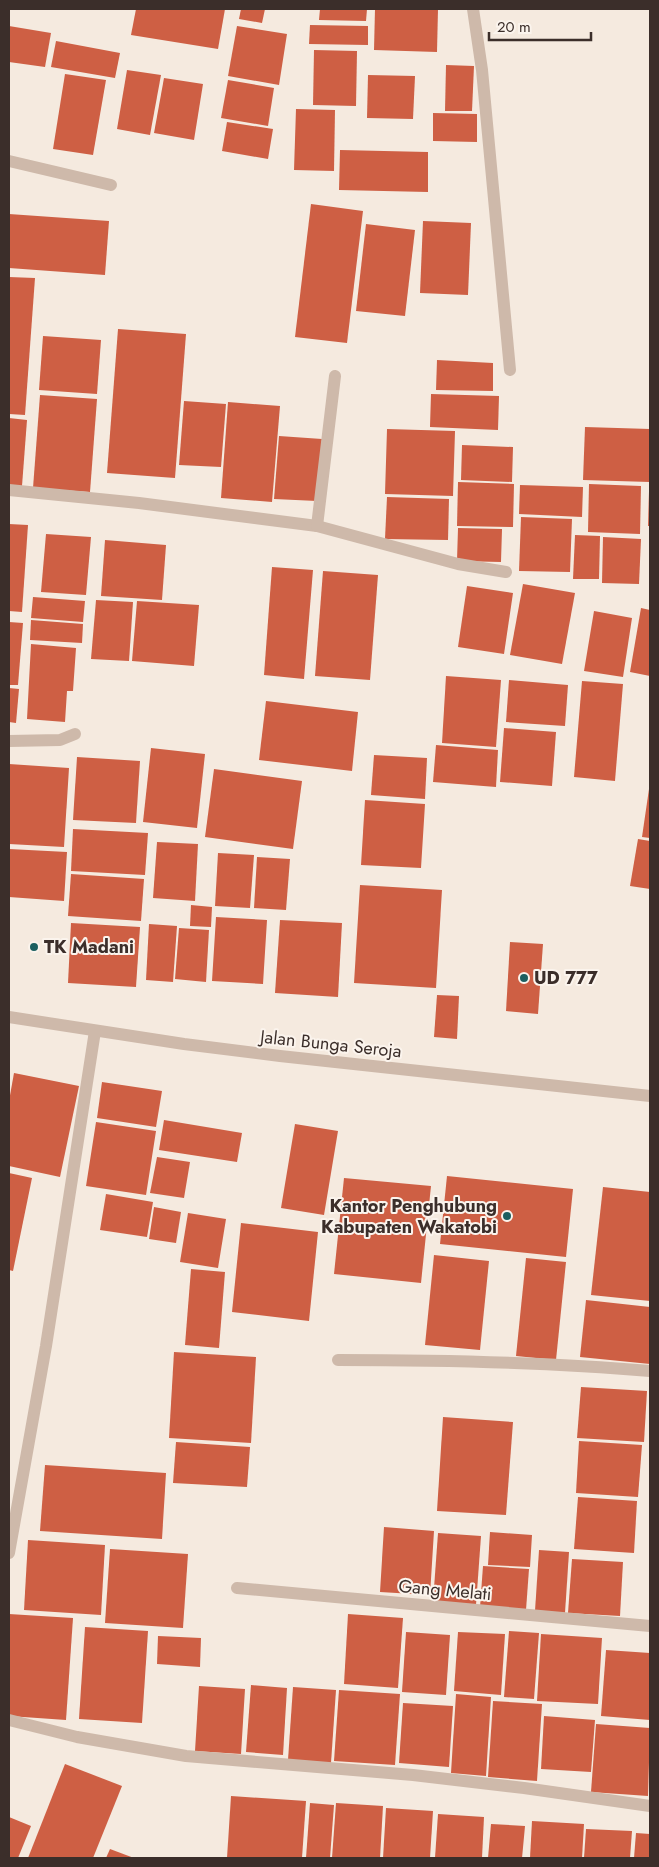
<svg xmlns="http://www.w3.org/2000/svg" width="659" height="1867" font-family="Jost,sans-serif">
  <style>
    .building { fill: #ce5f44 }
    .lines { fill: none; stroke-linecap: round; stroke-linejoin: round }
    .minor { stroke: #ceb9aa; stroke-width: 12 }
    .poi-dot { fill: #1c5f60; stroke: #fbf4ed; stroke-width: 2 }
    .labels { text-anchor: middle; stroke-width: 4; stroke-linejoin: round; paint-order: stroke }
    .poi-label { font-size: 18px; font-weight: bold; fill: #3b2e2a; stroke: #fbf4ed; text-anchor: start }
    .street-label { font-size: 18px; fill: #3b2e2a; stroke: #fbf4ed }
  </style>
  <rect width="100%" height="100%" fill="#f5eadf"/>
  <g class="building">
    <path d="M136 9H225L218 49 131 35Z"/>
    <path d="M241 9H265L262 23 239 19Z"/>
    <path d="M320 9H367L366 21 319 20Z"/>
    <path d="M375 9H438L437 52 374 50Z"/>
    <path d="M310 25 368 26V45L309 44Z"/>
    <path d="M9 26 51 33 45 67 9 62Z"/>
    <path d="M237 26 287 34 279 85 228 76Z"/>
    <path d="M56 41 120 53 115 78 51 67Z"/>
    <path d="M314 50 357 51 356 106 313 105Z"/>
    <path d="M446 65 474 66 472 111H445Z"/>
    <path d="M127 70 161 75 150 135 117 129Z"/>
    <path d="M65 74 106 80 93 155 53 149Z"/>
    <path d="M368 75 415 76 413 119 367 118Z"/>
    <path d="M164 78 203 84 194 140 154 133Z"/>
    <path d="M228 80 274 88 268 126 221 118Z"/>
    <path d="M296 109 335 110 334 171 294 170Z"/>
    <path d="M433 113 477 114V142L433 141Z"/>
    <path d="M227 122 273 129 268 159 222 151Z"/>
    <path d="M340 150 428 152V192L339 190Z"/>
    <path d="M311 204 363 211 347 343 295 337Z"/>
    <path d="M9 214 109 221 105 275 9 268Z"/>
    <path d="M423 221 471 223 468 295 420 293Z"/>
    <path d="M366 224 415 230 405 316 356 311Z"/>
    <path d="M9 277 35 278 25 415 9 414Z"/>
    <path d="M118 329 186 334 175 478 107 473Z"/>
    <path d="M43 336 101 340 97 394 39 390Z"/>
    <path d="M437 360 493 363V391L436 390Z"/>
    <path d="M431 394 499 396 498 430 430 427Z"/>
    <path d="M40 395 97 399 90 492 33 488Z"/>
    <path d="M184 401 226 404 221 467 179 465Z"/>
    <path d="M228 402 280 406 272 502 221 498Z"/>
    <path d="M9 418 27 420 22 486 9 485Z"/>
    <path d="M585 427 650 429V482L583 480Z"/>
    <path d="M387 429 455 431 453 496 385 494Z"/>
    <path d="M279 436 322 439 317 501 274 499Z"/>
    <path d="M462 445 513 447 512 482 461 480Z"/>
    <path d="M458 482 514 484 513 527 457 526Z"/>
    <path d="M589 484 641 486 640 534 588 532Z"/>
    <path d="M520 485 583 487 582 517 519 514Z"/>
    <path d="M649 491H650V526H648Z"/>
    <path d="M387 497 449 499 448 540 385 539Z"/>
    <path d="M521 517 572 519 570 572 519 571Z"/>
    <path d="M9 524 28 525 22 612 9 611Z"/>
    <path d="M458 528 502 529 501 562 457 561Z"/>
    <path d="M46 534 91 537 86 595 41 592Z"/>
    <path d="M575 535 600 536 599 579H573Z"/>
    <path d="M603 537 641 539 639 584 602 583Z"/>
    <path d="M105 540 166 545 162 600 101 596Z"/>
    <path d="M272 567 313 570 304 679 264 675Z"/>
    <path d="M323 571 378 575 370 680 315 676Z"/>
    <path d="M523 584 575 593 562 664 510 655Z"/>
    <path d="M467 586 513 593 504 654 458 647Z"/>
    <path d="M33 597 85 601 83 622 31 618Z"/>
    <path d="M96 600 133 602 129 661 91 659Z"/>
    <path d="M137 601 199 605 194 666 132 661Z"/>
    <path d="M641 608 650 610V676L630 672Z"/>
    <path d="M594 611 632 618 623 677 584 671Z"/>
    <path d="M31 620 83 624 82 643 30 640Z"/>
    <path d="M9 622 23 623 18 685H9Z"/>
    <path d="M31 644 76 648 73 691H67L65 722 27 719Z"/>
    <path d="M446 676 501 680 496 747 442 743Z"/>
    <path d="M509 680 568 685 565 726 506 722Z"/>
    <path d="M582 681 623 684 615 781 574 777Z"/>
    <path d="M9 688 19 689 16 723 9 722Z"/>
    <path d="M266 701 358 712 352 771 259 760Z"/>
    <path d="M504 728 556 732 552 786 500 782Z"/>
    <path d="M436 745 498 750 496 787 433 782Z"/>
    <path d="M151 748 205 754 197 828 143 822Z"/>
    <path d="M374 755 427 758 425 799 371 795Z"/>
    <path d="M77 757 140 761 136 823 73 820Z"/>
    <path d="M9 764 69 768 64 847 9 844Z"/>
    <path d="M214 769 302 781 293 849 205 837Z"/>
    <path d="M649 789H650V838L642 837Z"/>
    <path d="M365 800 425 804 421 868 361 865Z"/>
    <path d="M73 829 148 833 145 875 71 871Z"/>
    <path d="M638 839 650 841V889L630 886Z"/>
    <path d="M157 842 198 844 195 901 153 898Z"/>
    <path d="M9 849 67 852 64 901 9 897Z"/>
    <path d="M218 853 254 855 250 908 215 906Z"/>
    <path d="M257 857 290 859 286 910 254 908Z"/>
    <path d="M71 874 144 879 141 921 68 916Z"/>
    <path d="M360 885 442 890 436 988 354 983Z"/>
    <path d="M191 905 212 907 211 927 190 926Z"/>
    <path d="M216 917 267 920 263 984 212 981Z"/>
    <path d="M280 920 342 923 338 997 275 993Z"/>
    <path d="M71 923 140 927 136 987 68 983Z"/>
    <path d="M149 924 177 926 173 982 146 980Z"/>
    <path d="M179 928 209 930 206 982 175 979Z"/>
    <path d="M510 942 543 944 538 1014 506 1011Z"/>
    <path d="M437 995 459 996 457 1039 434 1037Z"/>
    <path d="M14 1073 79 1086 60 1177 9 1166V1101Z"/>
    <path d="M102 1082 162 1091 156 1127 97 1118Z"/>
    <path d="M164 1120 242 1133 237 1162 159 1150Z"/>
    <path d="M96 1122 156 1131 146 1195 86 1186Z"/>
    <path d="M295 1124 338 1131 324 1215 281 1208Z"/>
    <path d="M157 1157 190 1162 184 1198 150 1193Z"/>
    <path d="M9 1173 32 1178 13 1271 9 1270Z"/>
    <path d="M447 1176 573 1189 566 1257 440 1244Z"/>
    <path d="M344 1178 431 1186 421 1283 334 1274Z"/>
    <path d="M603 1187 650 1192V1301L591 1295Z"/>
    <path d="M106 1194 153 1202 147 1237 100 1230Z"/>
    <path d="M154 1207 181 1212 176 1243 149 1239Z"/>
    <path d="M188 1213 226 1219 218 1268 180 1262Z"/>
    <path d="M241 1223 318 1232 309 1321 232 1312Z"/>
    <path d="M434 1255 489 1261 480 1350 425 1345Z"/>
    <path d="M526 1258 566 1262 556 1360 516 1356Z"/>
    <path d="M191 1269 225 1272 219 1348 185 1345Z"/>
    <path d="M586 1300 650 1307V1364L580 1357Z"/>
    <path d="M174 1352 256 1357 251 1443 169 1438Z"/>
    <path d="M581 1387 647 1391 644 1442 577 1438Z"/>
    <path d="M443 1417 513 1422 506 1515 437 1511Z"/>
    <path d="M579 1441 642 1445 638 1497 576 1493Z"/>
    <path d="M176 1442 250 1447 247 1487 173 1483Z"/>
    <path d="M45 1465 166 1473 162 1539 40 1531Z"/>
    <path d="M578 1497 637 1501 634 1553 574 1549Z"/>
    <path d="M384 1527 434 1531 430 1595 380 1592Z"/>
    <path d="M490 1532 532 1535 530 1567 488 1565Z"/>
    <path d="M438 1533 481 1536 476 1605 433 1602Z"/>
    <path d="M28 1540 105 1545 101 1615 24 1610Z"/>
    <path d="M110 1549 188 1554 183 1628 105 1623Z"/>
    <path d="M539 1550 569 1552 565 1613 535 1611Z"/>
    <path d="M572 1559 623 1562 620 1616 568 1613Z"/>
    <path d="M483 1566 529 1569 526 1610 480 1607Z"/>
    <path d="M9 1614 73 1618 66 1720 9 1716Z"/>
    <path d="M348 1614 403 1618 398 1688 344 1684Z"/>
    <path d="M85 1627 148 1631 142 1723 79 1719Z"/>
    <path d="M509 1631 539 1633 534 1699 504 1697Z"/>
    <path d="M406 1632 450 1635 446 1695 402 1692Z"/>
    <path d="M458 1632 505 1634 501 1695 454 1691Z"/>
    <path d="M541 1634 602 1638 598 1704 537 1701Z"/>
    <path d="M158 1636 201 1638 200 1667 157 1664Z"/>
    <path d="M606 1650 650 1653V1720L601 1716Z"/>
    <path d="M251 1685 287 1688 283 1755 246 1752Z"/>
    <path d="M199 1686 245 1689 241 1754 195 1751Z"/>
    <path d="M293 1687 336 1690 331 1763 288 1760Z"/>
    <path d="M339 1690 400 1694 395 1765 334 1761Z"/>
    <path d="M456 1694 491 1697 486 1776 451 1773Z"/>
    <path d="M493 1701 542 1704 537 1781 488 1777Z"/>
    <path d="M403 1703 453 1706 449 1767 399 1763Z"/>
    <path d="M544 1716 595 1720 591 1772 541 1769Z"/>
    <path d="M596 1724 650 1728 648 1796 591 1792Z"/>
    <path d="M65 1764 122 1786 93 1858H28Z"/>
    <path d="M231 1796 306 1801 302 1858H227Z"/>
    <path d="M310 1803 334 1805 330 1858H306Z"/>
    <path d="M336 1803 383 1806 380 1858H332Z"/>
    <path d="M386 1808 433 1811 430 1858H383Z"/>
    <path d="M438 1814 484 1817 482 1858H435Z"/>
    <path d="M9 1817 31 1826 18 1858H9Z"/>
    <path d="M532 1821 584 1824 582 1858H530Z"/>
    <path d="M491 1824 525 1826 522 1858H488Z"/>
    <path d="M586 1829 632 1831 630 1858H584Z"/>
    <path d="M636 1833 650 1834V1858H634Z"/>
    <path d="M110 1849 134 1858H106Z"/>
  </g>
  <g class="lines">
    <g class="minor">
      <path d="M473 9 482 70 510 370"/>
      <path d="M9 161 111 185"/>
      <path d="M9 490 139 503 317 526 458 564 506 572"/>
      <path d="M317 526 335 376"/>
      <path d="M9 741 60 740 75 734"/>
      <path d="M9 1017 184 1044 280 1056 650 1096"/>
      <path d="M338 1360C442 1360 546 1362 650 1371"/>
      <path d="M9 1553 46 1346 95 1031"/>
      <path d="M237 1588 650 1626"/>
      <path d="M9 1720 77 1737 186 1756 413 1775 524 1788 650 1806"/>
    </g>
  </g>
  <g class="poi-dot">
    <circle cx="34" cy="947" r="5"/>
    <circle cx="524" cy="978" r="5"/>
    <circle cx="507" cy="1216" r="5"/>
  </g>
  <g class="labels">
    <g class="poi-label">
      <text x="44" y="953">TK Madani</text>
      <text x="534" y="984">UD 777</text>
      <text x="497" y="1212" text-anchor="end">Kantor Penghubung<tspan x="497" dy="21">Kabupaten Wakatobi</tspan></text>
    </g>
    <g class="street-label">
      <text transform="translate(331 1044) rotate(6)" y="6">Jalan Bunga Seroja</text>
      <text transform="translate(445 1590) rotate(5)" y="6">Gang Melati</text>
    </g>
  </g>
  <rect width="659" height="1867" fill="none" stroke="#3b2e2a" stroke-width="20"/>
  <path d="M489 32v8h102v-8" fill="none" stroke="#3b2e2a" stroke-width="2.5"/>
  <text x="497" y="32" font-size="15" fill="#3b2e2a" stroke="#fbf4ed" stroke-width="4" paint-order="stroke">20 m</text>
</svg>
